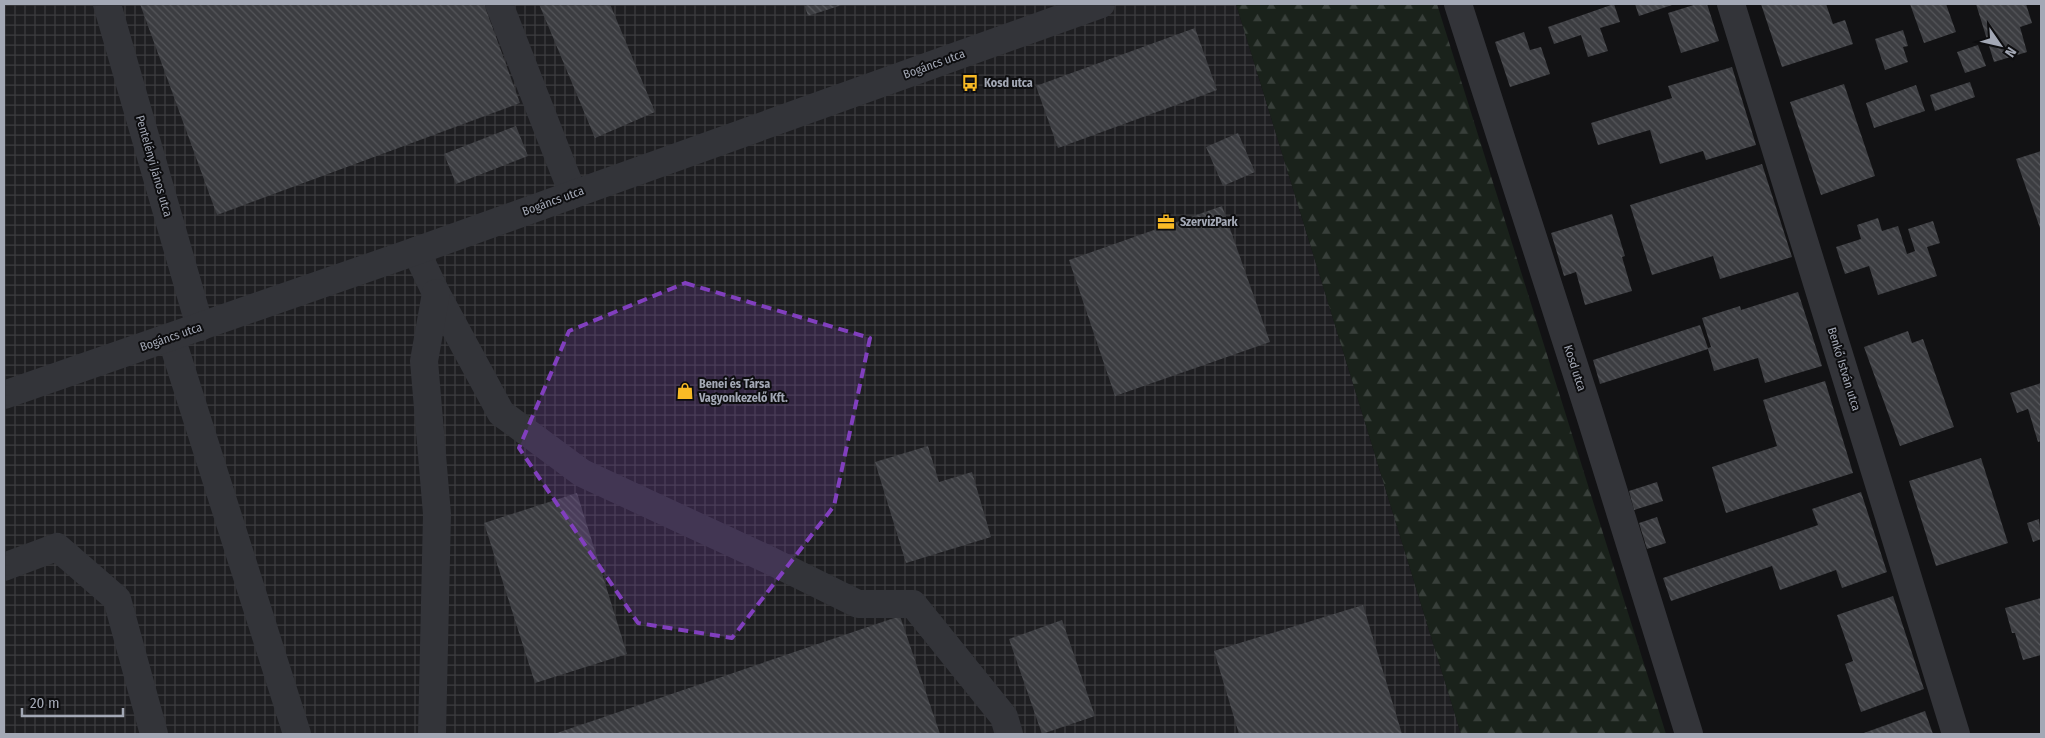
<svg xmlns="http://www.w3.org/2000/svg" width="2045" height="738" font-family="'Fira Sans Condensed',sans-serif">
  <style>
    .industrial { fill: url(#industrial-grid) }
    .forest { fill: url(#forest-firs) }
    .building { fill: url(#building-back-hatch) }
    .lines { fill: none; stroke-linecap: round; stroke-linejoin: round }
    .minor { stroke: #333439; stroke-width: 28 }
    .marked { fill: #813fbe; fill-opacity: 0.2; stroke: #813fbe; stroke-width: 4; stroke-dasharray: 10 6; stroke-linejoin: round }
    .labels { text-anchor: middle; stroke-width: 4; stroke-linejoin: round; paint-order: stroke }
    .street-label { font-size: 12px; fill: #a3a8b5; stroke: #0d0d0f }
    .poi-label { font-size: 12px; font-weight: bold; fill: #a3a8b5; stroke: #0d0d0f; text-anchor: start }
  </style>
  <defs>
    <pattern id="industrial-grid" width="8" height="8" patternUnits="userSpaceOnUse" patternTransform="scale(1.25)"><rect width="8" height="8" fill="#1e1e21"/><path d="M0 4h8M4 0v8" fill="none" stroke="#3c3c3f"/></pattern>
    <pattern id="forest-firs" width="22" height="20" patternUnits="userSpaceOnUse" patternTransform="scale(1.25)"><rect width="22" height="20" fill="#1a221b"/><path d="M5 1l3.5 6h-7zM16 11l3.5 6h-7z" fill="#383f3a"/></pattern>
    <pattern id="building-back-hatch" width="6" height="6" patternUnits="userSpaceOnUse" patternTransform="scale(1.25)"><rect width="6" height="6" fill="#3c3d41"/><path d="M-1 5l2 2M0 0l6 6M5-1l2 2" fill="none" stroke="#55565a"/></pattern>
  </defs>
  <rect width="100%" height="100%" fill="#121214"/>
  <polygon class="industrial" points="4,4 1236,4 1461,734 4,734"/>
  <polygon class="forest" points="1236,4 1437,4 1666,734 1461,734"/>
  <g class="building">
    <polygon points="140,4 484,4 520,103 217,215"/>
    <polygon points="539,4 610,4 655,112 595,138"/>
    <polygon points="804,4 845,4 808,16"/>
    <polygon points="1614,4 1620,22 1600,28 1608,51 1588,57 1581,35 1554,44 1548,27"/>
    <polygon points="1635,4 1675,4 1639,16"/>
    <polygon points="1697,4 1707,4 1719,41 1681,53 1668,13"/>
    <polygon points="1761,4 1826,4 1833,24 1845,20 1853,44 1782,67"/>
    <polygon points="1910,4 1946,4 1956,32 1924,43"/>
    <polygon points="1976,4 2026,4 2032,23 2020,27 2027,52 1994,62"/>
    <polygon points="1195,28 1217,90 1058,148 1036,86"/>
    <polygon points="1903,30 1908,46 1903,47 1908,62 1885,70 1875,39"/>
    <polygon points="1524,32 1530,50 1541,47 1550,74 1510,87 1495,42"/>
    <polygon points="1978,45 1986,66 1965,73 1957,52"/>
    <polygon points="1732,67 1756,145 1706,160 1703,151 1660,164 1650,130 1598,145 1591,123 1672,98 1668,86"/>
    <polygon points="1970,82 1975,97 1935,111 1930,95"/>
    <polygon points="1844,84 1875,176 1821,195 1790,102"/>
    <polygon points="1916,85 1925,111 1874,128 1866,103"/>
    <polygon points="516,126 528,156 456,184 444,154"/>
    <polygon points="1238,133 1255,172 1223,186 1206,147"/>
    <polygon points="2041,151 2041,231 2016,159"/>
    <polygon points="1762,164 1792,257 1720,279 1713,256 1652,275 1630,205"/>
    <polygon points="1222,206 1270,342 1115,396 1069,260"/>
    <polygon points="1612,214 1625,256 1622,257 1632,291 1585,305 1576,272 1564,276 1551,233"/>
    <polygon points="1878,218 1882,231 1898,226 1907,254 1915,251 1908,229 1933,221 1940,243 1927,247 1937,276 1878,295 1869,266 1845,274 1836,247 1861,239 1857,225"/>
    <polygon points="1798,292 1822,366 1765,383 1758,358 1714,371 1708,349 1600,384 1593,360 1700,325 1708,348 1711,347 1702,318 1740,306 1741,310"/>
    <polygon points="1908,331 1912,343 1923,339 1954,427 1900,446 1864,347"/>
    <polygon points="1825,381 1853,473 1726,513 1712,467 1777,446 1763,400"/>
    <polygon points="2041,383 2041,441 2038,442 2028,409 2017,413 2010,393"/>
    <polygon points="928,446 939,482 972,472 991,537 906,563 875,462"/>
    <polygon points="1981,458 2008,543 1936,566 1909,481"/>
    <polygon points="1657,482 1663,501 1634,510 1629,491"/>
    <polygon points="1861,492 1887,572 1842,588 1836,570 1780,590 1772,566 1671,601 1663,578 1818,525 1812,509"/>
    <polygon points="577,493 627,654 535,683 484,523"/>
    <polygon points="1657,517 1666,543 1647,549 1639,523"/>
    <polygon points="2039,519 2041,539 2033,542 2027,523"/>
    <polygon points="1893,596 1924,689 1861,712 1845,664 1853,661 1837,615"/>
    <polygon points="2041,598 2041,655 2023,660 2015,633 2012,633 2005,608"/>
    <polygon points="1363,605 1402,734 1239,734 1214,651"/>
    <polygon points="900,616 940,734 554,734"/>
    <polygon points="1062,620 1095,716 1042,734 1009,639"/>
    <polygon points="1925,711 1933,734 1861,734"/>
  </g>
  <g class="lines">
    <g class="minor">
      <polyline points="107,4 200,327"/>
      <polyline points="499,4 573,194"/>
      <polyline points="1458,4 1590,415 1689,734"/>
      <polyline points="1731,4 1956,734"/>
      <polyline points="416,251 436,293 501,413 582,473 769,560 858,604 913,604 1004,717 1009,734"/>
      <polyline points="171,337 297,734"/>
      <polyline points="4,395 416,251 1101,4"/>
      <polyline points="4,567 57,547 117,599 154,734"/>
      <polyline points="432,734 437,514 424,361 436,293"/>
    </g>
  </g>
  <path class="marked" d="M685 283 870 338 834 506 732 638 638 623 519 448 569 331Z"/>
  <defs>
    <g id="bus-bare" transform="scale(1.35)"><path d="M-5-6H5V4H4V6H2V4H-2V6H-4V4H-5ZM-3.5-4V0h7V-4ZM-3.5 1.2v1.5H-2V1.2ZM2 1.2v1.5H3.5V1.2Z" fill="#f9ba25" stroke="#0d0d0f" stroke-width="2.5" paint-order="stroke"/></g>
    <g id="office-bare" transform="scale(1.35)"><path d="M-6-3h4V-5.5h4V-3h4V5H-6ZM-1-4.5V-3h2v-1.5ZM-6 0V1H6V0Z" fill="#f9ba25" stroke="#0d0d0f" stroke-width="2.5" paint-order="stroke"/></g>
    <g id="shop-bare" transform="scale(1.35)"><path d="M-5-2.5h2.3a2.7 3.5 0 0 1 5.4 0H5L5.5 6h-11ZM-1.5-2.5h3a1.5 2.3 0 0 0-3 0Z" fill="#f9ba25" stroke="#0d0d0f" stroke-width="2.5" paint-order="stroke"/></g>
  </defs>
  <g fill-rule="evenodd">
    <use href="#bus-bare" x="970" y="83"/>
    <use href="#office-bare" x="1166" y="222"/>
    <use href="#shop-bare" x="685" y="391"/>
  </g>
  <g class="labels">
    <g class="street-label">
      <text transform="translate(934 64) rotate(-20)" y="4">Bogáncs utca</text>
      <text transform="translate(154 166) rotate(74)" y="4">Pentelényi János utca</text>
      <text transform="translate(553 201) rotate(-20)" y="4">Bogáncs utca</text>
      <text transform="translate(171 337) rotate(-19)" y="4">Bogáncs utca</text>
      <text transform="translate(1575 368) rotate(72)" y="4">Kosd utca</text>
      <text transform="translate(1844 369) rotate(73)" y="4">Benkő István utca</text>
    </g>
    <g class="poi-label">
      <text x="984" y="87">Kosd utca</text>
      <text x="1180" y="226">SzervizPark</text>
      <text x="699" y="388">Benei és Társa<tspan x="699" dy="14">Vagyonkezelő Kft.</tspan></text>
    </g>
  </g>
  <rect width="2045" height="738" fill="none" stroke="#a3a8b5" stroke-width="10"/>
  <g transform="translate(2000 45) rotate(124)" stroke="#0d0d0f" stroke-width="4" paint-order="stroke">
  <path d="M0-4L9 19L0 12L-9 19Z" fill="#a3a8b5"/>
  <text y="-8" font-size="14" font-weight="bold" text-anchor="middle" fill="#a3a8b5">N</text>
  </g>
  <path d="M22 708v8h101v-8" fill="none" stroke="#a3a8b5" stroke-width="2.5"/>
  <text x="30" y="708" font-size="15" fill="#a3a8b5" stroke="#0d0d0f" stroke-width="4" paint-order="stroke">20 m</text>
</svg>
